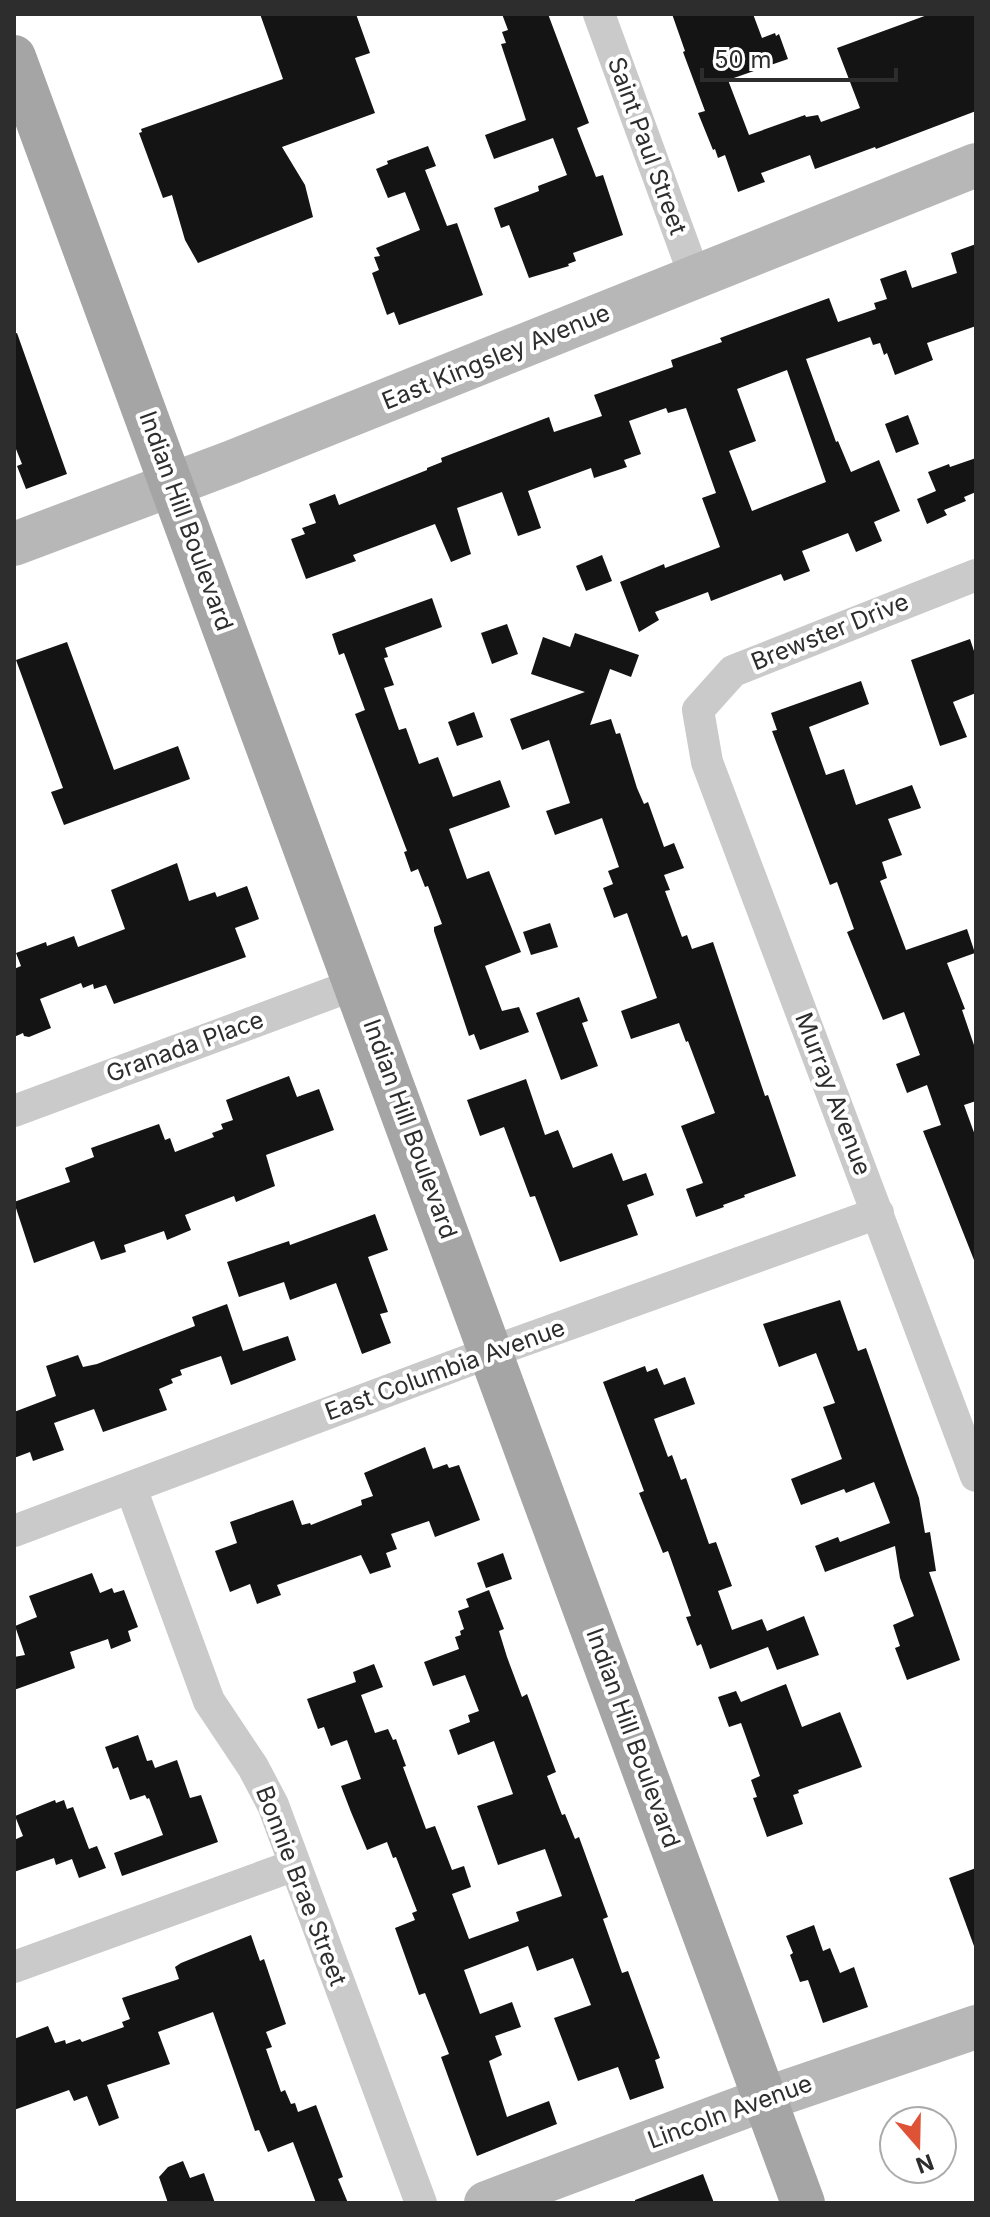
<svg xmlns="http://www.w3.org/2000/svg" width="990" height="2217" font-family="Inter,sans-serif">
  <style>
    .building { fill: #141414; fill-rule: evenodd }
    .lines { fill: none; stroke-linecap: round; stroke-linejoin: round }
    .street { stroke: #cacaca; stroke-width: 32 }
    .secondary { stroke: #b7b7b7; stroke-width: 44 }
    .primary { stroke: #a5a5a5; stroke-width: 44 }
    .labels { text-anchor: middle; stroke-width: 8; stroke-linejoin: round; paint-order: stroke }
    .street-label { font-size: 24px; fill: #2d2d2d; stroke: #fff }
  </style>
  <rect width="100%" height="100%" fill="#fff"/>
  <g class="building">
    <polygon points="260,14 356,14 370,53 355,58 375,113 282,147 305,185 313,217 198,263 185,240 172,195 163,198 139,133 142,132 141,129 283,79"/>
    <polygon points="502,14 548,14 589,123 577,128 596,177 603,175 623,235 573,253 576,261 568,264 569,266 529,278 509,225 501,228 494,208 539,191 538,186 567,175 553,138 494,159 485,135 526,120 501,44 506,43 502,32 508,30"/>
    <polygon points="672,14 753,14 762,38 775,33 776,36 779,34 788,59 728,80 749,135 805,115 806,117 818,115 821,122 860,108 837,48 930,14 976,14 976,111 876,149 875,147 815,169 810,155 761,173 765,182 738,192 725,155 718,158 715,149 713,150 698,113 705,111 683,52 685,51"/>
    <polygon points="428,146 436,166 425,170 447,226 457,223 483,295 399,325 394,312 387,315 372,273 379,270 374,257 380,256 376,248 420,230 405,192 388,198 376,169 388,164 387,161"/>
    <path d="M976 244V326L927 343 933 360 895 375 887 353 884 355 880 343 873 345 870 337 806 359 836 442 838 441 851 472 879 460 900 511 874 522 882 541 856 552 848 533 802 551 810 571 784 581 781 574 711 601 708 592 655 612 659 620 639 632 620 582 664 564 665 568 720 547 702 498 716 493 686 408 668 413 666 408 629 421 641 454 624 460 627 467 594 478 591 468 528 491 541 528 518 536 502 492 457 508 471 554 451 562 435 524 353 555 356 561 306 579 291 539 305 534 302 528 316 523 309 504 335 494 339 505 427 470V468L442 462 441 458 549 417 554 432 602 416 594 395 673 367 671 360 722 342 720 338 829 298 838 322 876 309 874 303 887 299 880 279 906 270 912 288 957 273 951 253ZM787 370 826 482 752 511 729 451 756 441 737 389Z"/>
    <polygon points="17,333 67,474 26,489 17,466 22,464 14,444 14,334"/>
    <polygon points="908,415 919,444 896,453 885,424"/>
    <polygon points="976,458 976,492 964,497 966,501 944,510 947,515 927,524 917,499 936,491 928,472 949,464 950,467"/>
    <polygon points="602,555 612,581 586,591 576,566"/>
    <polygon points="432,598 442,627 385,648 388,657 384,658 394,685 384,688 399,730 406,728 419,764 438,757 453,797 500,780 510,807 449,829 467,879 489,871 521,952 485,966 502,1011 519,1007 529,1032 480,1050 474,1034 469,1036 434,931 434,927 442,924 428,886 425,887 418,869 411,872 404,852 407,851 355,714 365,710 344,653 339,655 332,634"/>
    <polygon points="507,624 518,654 492,664 481,633"/>
    <polygon points="575,633 639,655 631,677 610,669 590,725 611,719 616,734 620,733 637,788 644,804 648,802 664,847 674,843 684,868 664,875 670,890 665,891 682,937 687,935 692,949 713,942 765,1096 768,1095 796,1176 744,1195 745,1197 723,1205 724,1207 696,1217 686,1189 703,1183 681,1126 715,1113 688,1041 686,1042 679,1023 631,1039 621,1011 657,998 627,913 614,918 603,888 613,884 608,871 619,867 602,818 555,835 546,811 570,803 549,740 522,750 510,719 585,692 531,674 543,637 570,647"/>
    <polygon points="970,639 976,657 976,693 953,702 967,737 940,746 911,660"/>
    <polygon points="67,642 114,770 178,746 190,779 64,825 51,792 63,788 16,660"/>
    <polygon points="861,681 869,704 809,727 826,775 844,769 856,805 912,785 921,808 888,819 902,855 882,862 887,878 880,881 906,950 967,929 975,953 947,963 965,1009 962,1010 976,1051 976,1101 964,1105 976,1138 976,1260 974,1260 923,1131 941,1125 927,1085 907,1093 896,1064 920,1055 904,1012 883,1020 847,932 854,929 837,882 830,885 772,731 777,730 771,713"/>
    <polygon points="474,712 483,737 457,746 448,722"/>
    <polygon points="177,863 189,901 215,892 217,897 247,886 259,919 235,928 246,957 114,1004 106,985 94,989 93,984 83,988 81,983 40,999 51,1028 29,1037 24,1036 23,1033 14,1037 14,969 21,966 16,953 46,942 47,946 74,936 78,947 125,929 111,890"/>
    <polygon points="550,923 558,947 531,955 523,932"/>
    <polygon points="579,997 588,1021 582,1023 598,1066 561,1080 536,1013"/>
    <polygon points="289,1076 297,1097 319,1089 334,1130 266,1155 275,1186 236,1202 234,1196 185,1215 191,1230 167,1240 164,1231 124,1245 126,1252 101,1260 94,1241 34,1263 14,1202 70,1182 65,1168 94,1157 91,1148 159,1124 165,1140 170,1138 175,1152 214,1137 212,1133 223,1129 221,1124 233,1120 226,1100"/>
    <polygon points="526,1079 545,1135 558,1130 573,1168 612,1153 623,1181 646,1173 654,1195 627,1205 638,1235 560,1262 535,1196 530,1197 504,1127 480,1136 467,1100"/>
    <polygon points="375,1214 388,1250 368,1257 388,1312 380,1314 391,1343 362,1354 336,1283 290,1300 284,1282 239,1297 227,1262 289,1241 290,1245"/>
    <polygon points="840,1300 858,1351 866,1348 919,1498 925,1533 930,1532 936,1571 929,1572 960,1660 907,1680 895,1648 900,1646 893,1625 914,1616 900,1578 895,1546 825,1572 815,1546 838,1537 840,1542 890,1523 874,1482 846,1493 844,1489 801,1505 791,1479 842,1459 823,1407 835,1403 816,1353 779,1367 763,1324"/>
    <polygon points="227,1304 243,1351 288,1336 296,1360 231,1385 221,1356 180,1370 182,1375 171,1379 173,1383 159,1389 167,1410 103,1432 94,1409 54,1423 64,1450 33,1461 30,1452 14,1458 14,1412 56,1396 46,1366 78,1355 83,1367 97,1364 195,1326 192,1317"/>
    <polygon points="645,1366 647,1372 657,1368 664,1385 685,1377 695,1404 654,1419 668,1457 672,1455 681,1480 686,1478 709,1544 716,1542 732,1586 718,1591 732,1630 762,1619 767,1631 804,1616 819,1655 777,1670 768,1647 710,1669 701,1644 697,1646 686,1617 691,1616 668,1551 663,1553 639,1493 644,1491 603,1382"/>
    <polygon points="425,1447 433,1469 447,1464 449,1468 459,1465 480,1520 435,1537 429,1521 391,1534 397,1549 386,1553 391,1567 370,1574 361,1555 277,1585 281,1595 257,1604 250,1584 230,1592 215,1551 237,1543 230,1522 293,1500 302,1525 310,1523 311,1525 362,1505 361,1500 373,1496 364,1473"/>
    <polygon points="503,1553 512,1579 486,1588 477,1563"/>
    <polygon points="92,1573 100,1593 112,1588 114,1593 124,1590 138,1627 128,1631 131,1641 111,1649 108,1639 70,1652 75,1668 14,1690 14,1657 25,1655 15,1626 37,1617 29,1596"/>
    <polygon points="489,1590 504,1629 499,1631 507,1657 522,1697 527,1694 556,1772 547,1776 562,1815 565,1814 575,1839 579,1837 608,1917 603,1919 622,1973 628,1971 660,2058 655,2060 664,2088 630,2100 618,2067 578,2081 554,2018 591,2005 573,1958 537,1971 528,1946 464,1970 480,2014 512,2002 521,2027 495,2036 502,2055 489,2061 507,2117 549,2101 557,2124 477,2156 441,2057 449,2054 425,1993 419,1995 395,1928 415,1920 412,1913 417,1911 396,1857 393,1858 387,1842 367,1850 351,1812 341,1786 361,1779 347,1740 331,1746 324,1727 318,1729 307,1699 356,1682 353,1672 374,1664 383,1687 361,1695 375,1733 388,1729 393,1740 396,1739 406,1766 403,1767 426,1829 435,1826 452,1870 464,1866 471,1887 452,1894 469,1939 519,1921 516,1912 562,1896 545,1849 498,1865 477,1806 513,1794 494,1741 458,1755 449,1730 470,1722 468,1715 479,1711 465,1675 433,1686 424,1662 459,1649 455,1637 461,1635 460,1631 464,1629 458,1611 469,1607 466,1599"/>
    <polygon points="786,1684 802,1727 840,1712 862,1767 798,1790 799,1793 793,1795 803,1824 767,1837 753,1798 757,1797 751,1780 760,1776 741,1723 729,1727 718,1697 736,1691 741,1702"/>
    <polygon points="138,1735 147,1761 152,1760 155,1768 177,1760 190,1798 201,1795 218,1842 122,1876 114,1853 163,1835 149,1798 147,1799 145,1795 130,1800 118,1767 113,1769 105,1747"/>
    <polygon points="55,1800 56,1803 64,1800 67,1809 73,1807 89,1849 97,1846 106,1868 79,1878 72,1859 56,1865 54,1858 14,1872 14,1840 23,1836 15,1816"/>
    <polygon points="976,1868 976,1945 974,1946 949,1878"/>
    <polygon points="814,1925 823,1951 830,1948 840,1973 854,1967 868,2007 823,2023 808,1980 800,1982 790,1955 793,1953 786,1936"/>
    <polygon points="251,1935 260,1961 264,1959 286,2024 266,2032 272,2047 266,2049 281,2092 285,2090 291,2104 295,2103 298,2112 316,2105 343,2177 338,2179 348,2203 316,2203 293,2142 268,2152 259,2130 255,2131 213,2012 158,2032 170,2064 107,2085 119,2118 99,2126 87,2096 74,2101 69,2090 14,2110 14,2039 48,2026 55,2043 65,2040 66,2044 80,2039 82,2042 124,2027 122,2022 130,2019 122,1998 179,1979 175,1967 181,1963"/>
    <polygon points="183,2161 190,2178 204,2173 215,2203 168,2203 159,2177 168,2167"/>
    <polygon points="703,2174 714,2203 635,2203 635,2200"/>
  </g>
  <g class="lines">
    <g class="street">
      <polyline points="599,14 695,277"/>
      <polyline points="976,575 733,671 698,710 707,762 976,1476"/>
      <polyline points="14,1111 356,984"/>
      <polyline points="131,1488 209,1701 253,1767 273,1805 421,2203"/>
      <polyline points="14,1531 491,1352 878,1213"/>
      <polyline points="14,1967 295,1865"/>
    </g>
    <g class="secondary">
      <polyline points="14,544 232,462 976,165"/>
      <polyline points="486,2203 765,2099 976,2027"/>
    </g>
    <polyline class="primary" points="14,57 803,2203"/>
  </g>
  <g class="labels">
    <g class="street-label">
      <text transform="translate(647 146) rotate(70)" y="8">Saint Paul Street</text>
      <text transform="translate(496 357) rotate(-22)" y="8">East Kingsley Avenue</text>
      <text transform="translate(186 521) rotate(70)" y="8">Indian Hill Boulevard</text>
      <text transform="translate(830 632) rotate(-22)" y="8">Brewster Drive</text>
      <text transform="translate(185 1047) rotate(-20)" y="8">Granada Place</text>
      <text transform="translate(833 1094) rotate(69)" y="8">Murray Avenue</text>
      <text transform="translate(410 1129) rotate(70)" y="8">Indian Hill Boulevard</text>
      <text transform="translate(445 1370) rotate(-20)" y="8">East Columbia Avenue</text>
      <text transform="translate(633 1738) rotate(70)" y="8">Indian Hill Boulevard</text>
      <text transform="translate(301 1886) rotate(69)" y="8">Bonnie Brae Street</text>
      <text transform="translate(730 2112) rotate(-20)" y="8">Lincoln Avenue</text>
    </g>
  </g>
  <rect width="990" height="2217" fill="none" stroke="#2d2d2d" stroke-width="32"/>
  <g transform="translate(918 2145) rotate(160)"><circle r="38" fill="#ffffff" stroke="#ababab" stroke-width="2"/>
  <path d="M0-6L14 30L0 20L-14 30Z" fill="#de5235"/>
  <text y="-12" font-size="22" font-weight="bold" text-anchor="middle" fill="#2d2d2d">N</text>
  </g>
  <path d="M702 68v12h194v-12" fill="none" stroke="#2d2d2d" stroke-width="4"/>
  <text x="714" y="68" font-size="24" fill="#2d2d2d" stroke="#ffffff" stroke-width="6" paint-order="stroke">50 m</text>
</svg>
